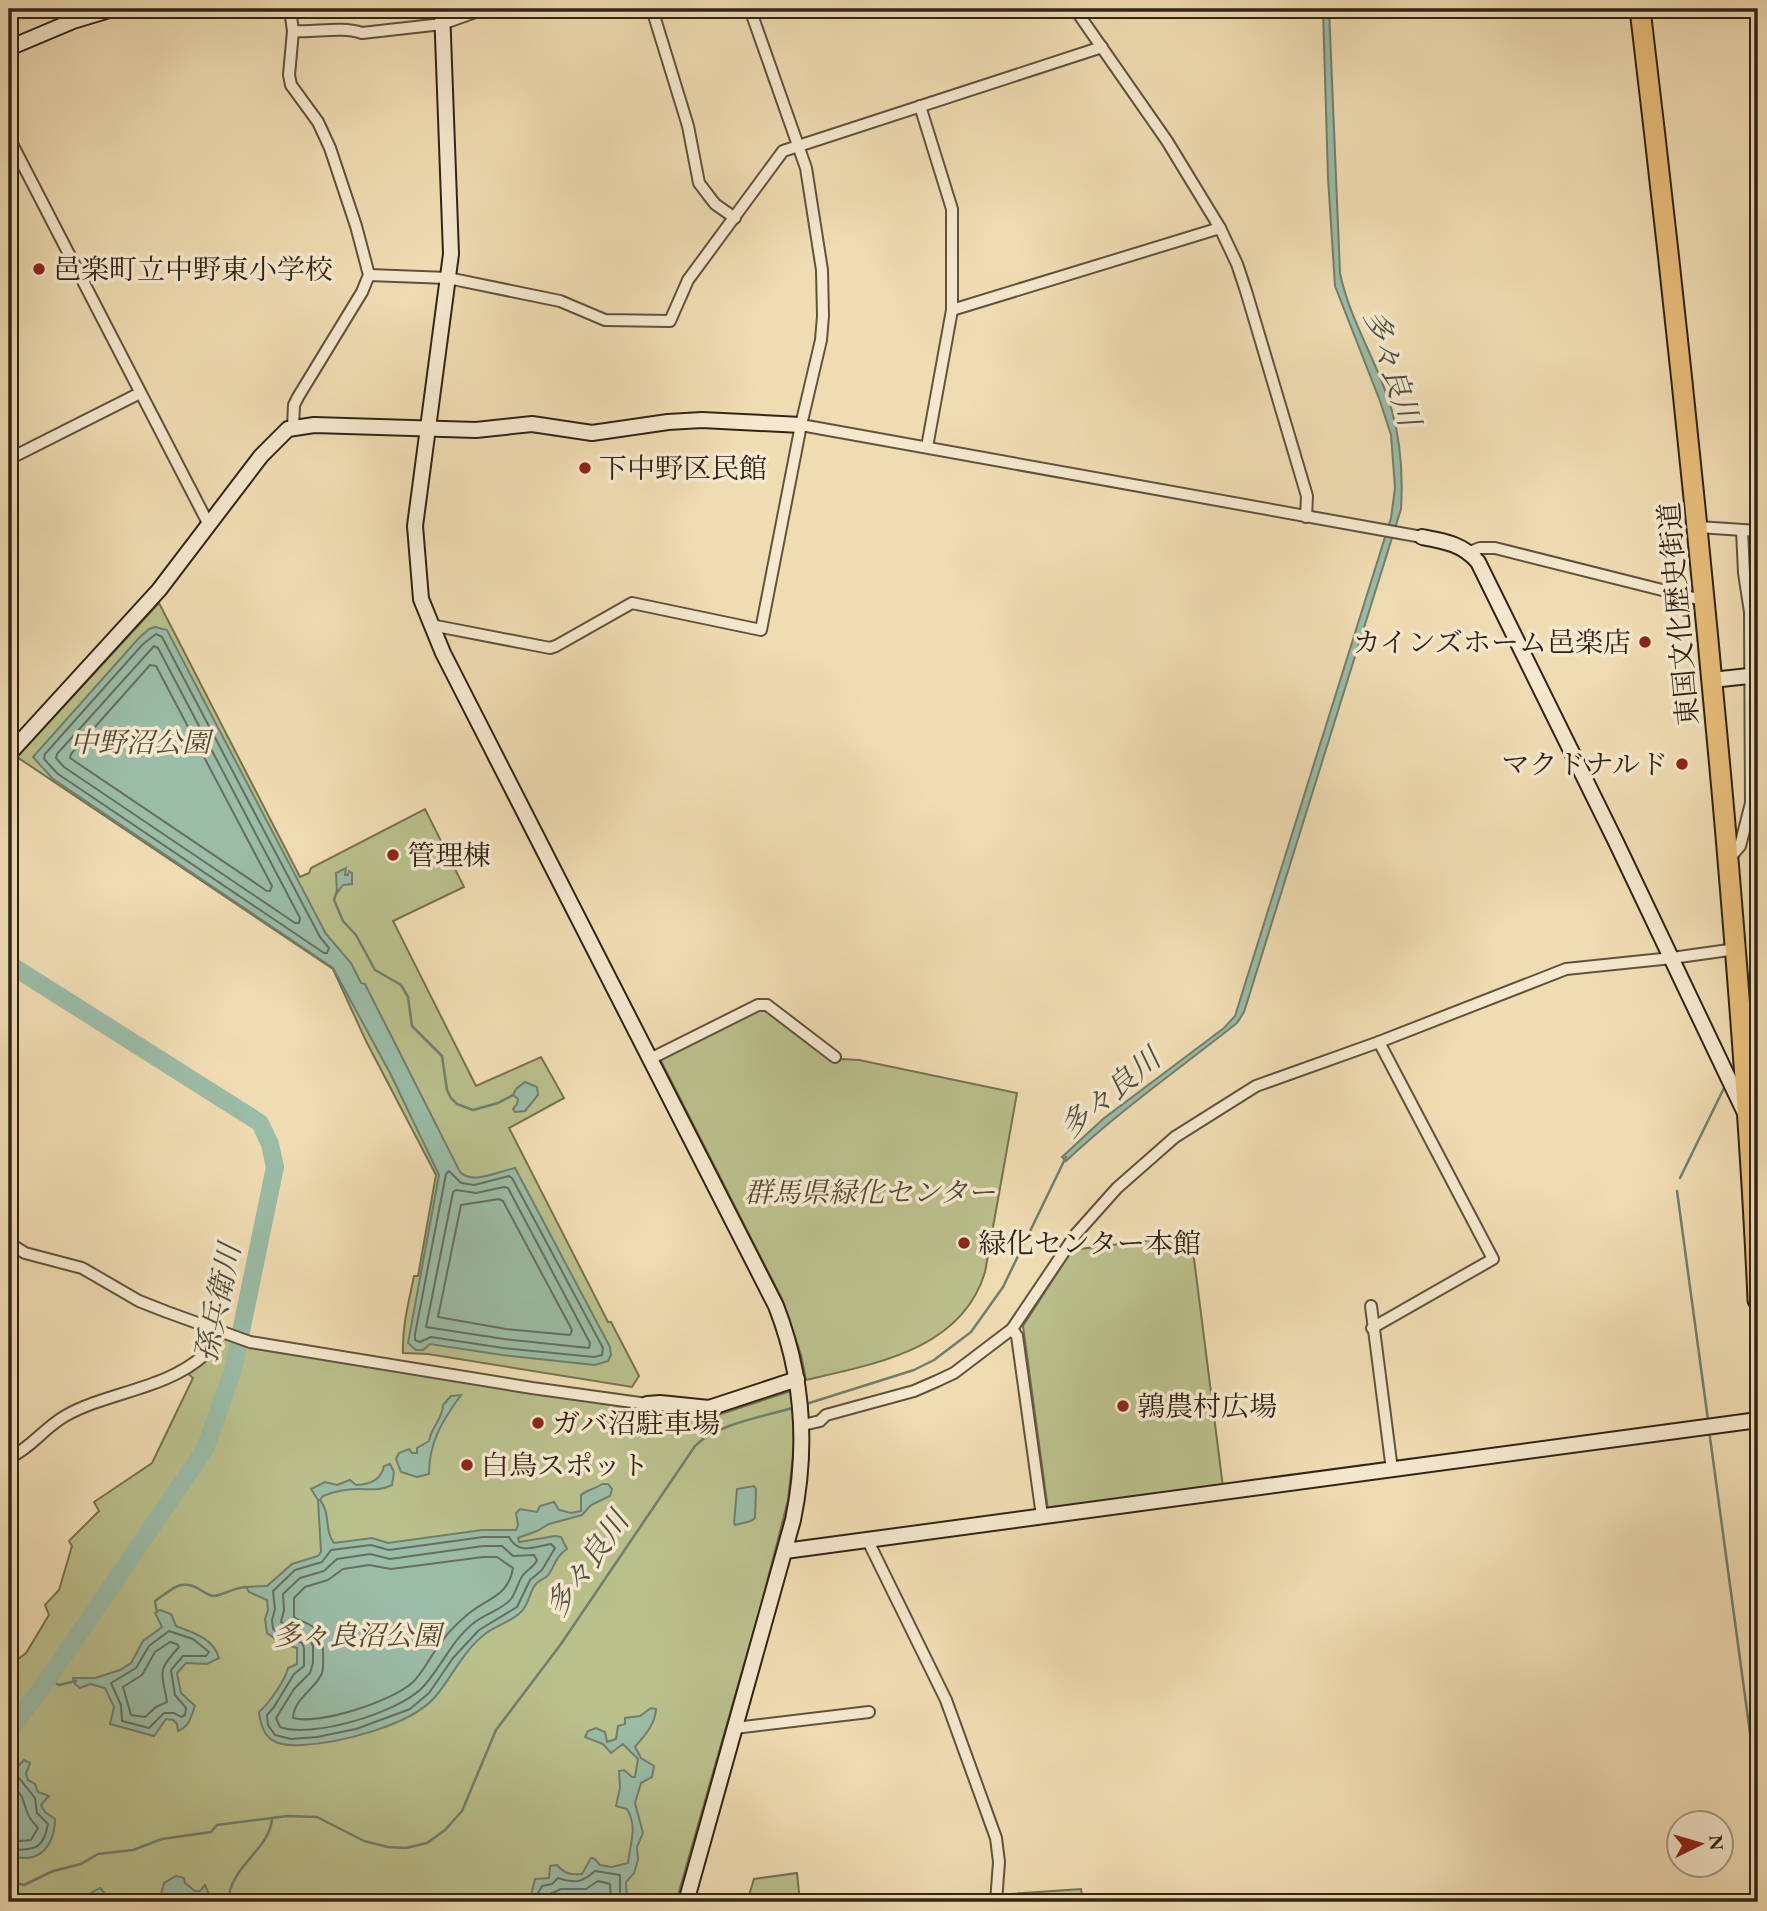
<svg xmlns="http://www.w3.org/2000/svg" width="1767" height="1911" font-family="'EB Garamond','Noto Serif JP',serif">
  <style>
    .green { fill: #bac08c; stroke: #767251; stroke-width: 2 }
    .water { fill: #9bbca7; stroke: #717f6d; stroke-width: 2 }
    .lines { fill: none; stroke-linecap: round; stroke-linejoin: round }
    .shore { stroke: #66705e; stroke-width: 2 }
    .stream { stroke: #717f6d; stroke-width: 2.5 }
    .river { stroke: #9bbca7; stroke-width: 18 }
    .street-casing { stroke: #61523d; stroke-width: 14 }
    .secondary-casing { stroke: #312416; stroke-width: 18 }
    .highway-casing { stroke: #312416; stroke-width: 23 }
    .street { stroke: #f5e8ce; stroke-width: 10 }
    .secondary { stroke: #f5e8ce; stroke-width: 14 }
    .highway { stroke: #e8be7a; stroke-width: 19 }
    .poi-dot { fill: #8f2418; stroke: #f5e8ce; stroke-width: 2.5 }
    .labels { text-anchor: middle; stroke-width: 7; stroke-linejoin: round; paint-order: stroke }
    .poi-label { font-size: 28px; fill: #312416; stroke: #f5e8ce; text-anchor: start }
    .street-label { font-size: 28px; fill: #312416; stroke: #f5e8ce }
    .park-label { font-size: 28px; font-style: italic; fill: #534b34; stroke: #f5e8ce }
    .water-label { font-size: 30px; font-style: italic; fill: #515242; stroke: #f5e8ce }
  </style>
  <rect width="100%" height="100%" fill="#f0dcb3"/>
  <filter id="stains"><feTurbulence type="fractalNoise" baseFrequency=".00286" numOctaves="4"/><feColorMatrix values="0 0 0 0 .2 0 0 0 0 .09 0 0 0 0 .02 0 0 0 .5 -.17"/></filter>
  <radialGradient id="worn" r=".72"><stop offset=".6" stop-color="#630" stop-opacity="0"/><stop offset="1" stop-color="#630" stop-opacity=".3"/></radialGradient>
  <g class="green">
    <path d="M159 603 300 877 309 873 311 868 425 809 464 887 393 921 476 1086 541 1057 564 1098 509 1128 608 1322H611L639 1376 632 1387 428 1354 403 1353C402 1326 409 1301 414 1276H418L436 1175 366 1041 333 969 17 757Z"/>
    <path d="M759 1010H766L832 1061 842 1059 859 1060 1017 1093 985 1272C962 1350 874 1364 806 1380L801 1355 782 1299 660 1059Z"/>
    <polygon points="1191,1235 1223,1487 1048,1510 1023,1326 1072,1250"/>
    <path d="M224 1338 252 1347 594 1401 712 1417 791 1391 795 1436 788 1500 763 1598 676 1902H9V1666L26 1653 49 1615 45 1605 59 1590 72 1546 69 1541 99 1511 94 1502 152 1463 193 1378 186 1372C207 1361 212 1357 224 1338Z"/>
    <polygon points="797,1873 800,1902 747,1902 754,1879"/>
    <polygon points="1081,1889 1083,1902 898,1902"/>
  </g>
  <g class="water">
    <path d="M1323 9H1329L1340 273C1350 322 1379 364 1392 411 1401 443 1403 476 1401 509L1244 1012 1237 1023C1179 1069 1119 1111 1066 1161L1062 1157 1103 1119 1224 1028 1235 1016 1391 518 1395 488 1391 435 1380 401 1335 286 1328 178Z"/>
    <path d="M155 627 167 630 326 934 351 963 361 983 365 984 460 1172C472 1185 500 1171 515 1168L610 1347 611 1355 608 1361 595 1365 502 1355 430 1344 423 1350H416L408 1343 439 1175 390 1073 333 968 53 779 33 757 138 639 149 629Z"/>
    <polygon points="346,868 345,875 348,875 349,871 352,873 352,884 343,885 337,893 336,873"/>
    <polygon points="525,1082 537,1087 538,1095 525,1111 515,1112 513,1109 517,1104 518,1099 513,1095 516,1089"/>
    <path d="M461 1395C442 1421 429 1442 429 1474L417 1477 401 1472 396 1459 399 1453 409 1449 412 1453H417V1448L429 1441C431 1428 443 1418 443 1405L451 1396Z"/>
    <path d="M390 1464 394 1472 392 1485C380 1491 370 1489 358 1489 346 1489 333 1492 323 1496L320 1500C331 1513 324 1531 334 1543L372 1538 388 1543 482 1530H516L518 1525 516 1513 520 1509 537 1512 540 1506 554 1502 559 1510 571 1513 581 1511V1495C587 1490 595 1489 602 1484H608L612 1489 610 1496 591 1505 582 1515 549 1524 537 1531 518 1538 519 1542 555 1536 561 1537 567 1549C556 1556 555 1565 549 1574 546 1579 539 1580 536 1584 529 1592 529 1605 521 1612 511 1622 495 1626 485 1634 463 1651 452 1677 435 1697 410 1726 339 1743 302 1745 274 1747 262 1739 259 1712 269 1703 285 1681 288 1668L297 1664V1648L281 1643 267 1633 265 1619 268 1610 267 1600 249 1592 246 1587 267 1586 292 1564 318 1556 321 1552 318 1500 311 1489 325 1482 337 1485 350 1480 356 1485C371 1484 381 1480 384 1466Z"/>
    <polygon points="754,1486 756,1489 755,1518 751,1521 735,1525 734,1523 737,1489"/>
    <path d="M160 1610 171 1614 176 1626C194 1633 213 1638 219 1658L207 1664 186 1663 177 1673 181 1693 195 1706C191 1717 189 1727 178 1731L177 1724 173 1720 166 1719 154 1736 110 1724 114 1707 105 1688 90 1684 80 1688 75 1684 73 1678H95L120 1670 131 1663 143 1641 162 1627 155 1613Z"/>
    <path d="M651 1708 656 1709C655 1725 645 1735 635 1747L641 1758 654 1766 652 1777 641 1783 635 1803 643 1833 637 1847 638 1860 634 1873 626 1882 627 1900 624 1902H492L493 1894 522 1902 531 1895 535 1879 549 1878 550 1866 557 1865C565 1874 570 1875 582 1874L591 1858 595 1859 600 1865 612 1867 628 1863C630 1843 638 1828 627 1809L616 1806 620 1788 619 1771 624 1770 632 1777H635L638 1759 623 1744 611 1753 603 1744 585 1737 588 1731 596 1728 605 1732 607 1742 616 1739 618 1726 625 1724V1718L640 1716Z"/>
    <path d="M24 1760 30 1763 26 1774 28 1780 35 1784 38 1792 49 1796 41 1805 45 1812 55 1819C55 1836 47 1857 27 1858 21 1858 15 1857 9 1857V1776Z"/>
    <polygon points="176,1876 184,1878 185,1883 195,1891 200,1891 205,1885 209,1894 207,1902 159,1902 164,1883"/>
    <polygon points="100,1888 110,1899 105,1902 75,1902"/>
  </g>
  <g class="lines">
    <g class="shore">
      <polygon points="156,634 162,637 320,937 329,948 327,953 324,953 58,774 44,759 45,754 143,644"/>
      <polygon points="154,646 158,648 300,918 299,923 295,923 64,767 56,758 57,754"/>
      <polygon points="150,665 156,666 272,886 270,891 267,891 70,758 71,754"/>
      <polygon points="449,1171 461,1183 474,1185 509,1176 512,1178 603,1348 602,1355 594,1357 503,1348 431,1337 420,1342 415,1340 415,1334 446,1174"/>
      <polygon points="504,1187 508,1188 590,1343 589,1348 504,1339 426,1327 453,1192 456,1190 476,1193"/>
      <polygon points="499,1199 503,1201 572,1330 570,1335 506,1329 438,1317 461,1205"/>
      <path d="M483 1537H509C519 1555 532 1547 551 1544L555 1548 542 1570 530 1580 517 1607 479 1630 453 1658 429 1693 410 1709 356 1729 317 1737 291 1739 275 1735 268 1725 267 1715 274 1707 294 1674 304 1666V1648L302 1643 284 1636 273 1629 272 1620 275 1609 273 1591 295 1570 322 1562 331 1550 371 1545 389 1550Z"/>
      <path d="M483 1546H502L513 1556 534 1555 537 1560C534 1567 528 1569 523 1575 518 1582 516 1592 511 1599 503 1609 485 1614 475 1622 451 1640 441 1669 421 1689 397 1712 313 1739 280 1727L276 1718 294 1689 310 1673 313 1663V1646L309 1638 281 1622 284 1610 283 1594 300 1578 324 1571 337 1559 370 1554 390 1559Z"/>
      <path d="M483 1557H497L513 1568C508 1598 486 1598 467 1615 455 1625 443 1638 435 1651 428 1661 422 1673 413 1682 393 1701 320 1725 293 1718 294 1698 315 1690 322 1673 324 1666 323 1659 323 1651 323 1642 321 1633 313 1627 307 1622 299 1621 294 1617V1598L305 1587 328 1580 343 1569 369 1565 391 1569Z"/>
      <polygon points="169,1631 193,1639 209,1652 206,1656 183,1656 171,1670 175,1695 186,1708 185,1715 181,1717 174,1713 164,1713 149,1728 122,1721 121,1705 111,1683 136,1668 149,1646"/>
      <path d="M170 1642 177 1644 179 1647C156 1672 162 1671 167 1702L156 1707 145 1717 131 1715 123 1687 142 1675 155 1652Z"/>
      <path d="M9 1779 19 1778 35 1798 37 1813 48 1824C43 1852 32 1849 9 1850"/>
      <path d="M9 1788C25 1790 22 1803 28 1814 30 1820 35 1824 38 1828L31 1840 9 1842"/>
      <path d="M533 1902 542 1886 552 1884 558 1878C577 1884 582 1882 595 1871L620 1875V1902"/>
      <polyline points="545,1902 548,1895 561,1889 586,1889 598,1881 610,1884 611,1902"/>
    </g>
    <g class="stream">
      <polyline points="337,891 334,900 343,921 356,935 375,970 401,985 408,997 412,1026 442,1056 447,1090 451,1098 457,1104 473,1110 498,1103 513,1095"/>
      <polyline points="1754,1058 1758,1058"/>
      <polyline points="1680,1178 1725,1086"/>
      <polyline points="1677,1191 1708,1420"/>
      <polyline points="806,1404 914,1370 934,1360 971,1332 1003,1287 1066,1157"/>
      <polyline points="1709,1430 1758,1792"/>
      <path d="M157 1612 155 1601C172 1590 180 1578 199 1589 204 1592 209 1596 214 1596 223 1595 233 1588 246 1587"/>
      <polyline points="48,1679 59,1685 76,1681"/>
      <polyline points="9,1881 24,1885 53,1871 81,1864 98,1854 133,1850 162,1839 211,1832 217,1825 272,1818"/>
      <path d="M228 1902C230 1865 271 1849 272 1818L287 1816 317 1817 364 1841 388 1847 406 1848 427 1843 445 1830 462 1811 496 1730 561 1644 695 1446C716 1424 766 1416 796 1407"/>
    </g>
    <polyline class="river" points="9,964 260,1123 270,1144 275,1167 233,1370 205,1449 48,1679 9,1731"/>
    <g class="street-casing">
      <g id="street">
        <polyline points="290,9 293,31 289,75 291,85 318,122 330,148 356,226 369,275 362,292 298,397 294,405 293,427"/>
        <polyline points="652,9 688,126 699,183 715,204 735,218"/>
        <polyline points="1075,9 1167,141 1220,228 1237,264 1246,291 1307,496 1306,517"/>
        <path d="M293 31C315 33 340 26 362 33L442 24 484 9"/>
        <polyline points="920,106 952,209 952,310 927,447"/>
        <polyline points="9,138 209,525"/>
        <polyline points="369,275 448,278 560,301 605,320 670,321 688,280 783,151 1102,47"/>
        <polyline points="952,310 1220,228"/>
        <polyline points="801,425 1422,537"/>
        <polyline points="9,459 140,393"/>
        <polyline points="1698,527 1758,531"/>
        <polyline points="1470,552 1480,548 1495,548 1706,601"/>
        <polyline points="431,625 550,648 556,646 632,603 761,630 801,425 821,340 823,316 822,270 806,168 750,9"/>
        <polyline points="1728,860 1740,846 1751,803 1750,612 1744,573 1742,530"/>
        <polyline points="650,1059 758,1005 767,1005 835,1057"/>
        <polyline points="9,1243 25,1253 82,1268 139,1301 167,1312 250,1342 532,1388 647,1404"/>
        <polyline points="1371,1306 1392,1470"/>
        <polyline points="1372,1328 1493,1259 1379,1042"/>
        <polyline points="1012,1329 1017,1336 1042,1516"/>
        <polyline points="803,1425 820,1421 826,1415 914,1391 937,1381 954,1373 1012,1329 1076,1234 1117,1188 1175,1137 1256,1086 1379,1042 1566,969 1672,958 1736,949"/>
        <path d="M9 1458C31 1448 44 1428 65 1416 107 1392 167 1389 204 1355 211 1349 215 1339 219 1332"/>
        <polyline points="868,1541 946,1700 996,1838 999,1862 996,1902"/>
        <polyline points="735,1728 869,1712"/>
      </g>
    </g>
    <g class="secondary-casing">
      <g id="secondary">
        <path d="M442 9 451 254 415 526 421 599 443 653 776 1306C803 1375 808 1447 793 1520L686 1902"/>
        <polyline points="9,48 73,21 113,9"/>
        <path d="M1422 537C1444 541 1463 544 1478 562L1616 842 1744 1111"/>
        <polyline points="1712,680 1758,675"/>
        <polyline points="9,754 159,590 261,456 288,429 314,425 476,430 532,424 592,433 668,422 702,420 801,425"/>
        <polyline points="647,1404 660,1403 709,1408 797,1379"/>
        <polyline points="785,1551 1758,1420"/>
      </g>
    </g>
    <g class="highway-casing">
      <path id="highway" d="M1640 9C1672 276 1700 544 1724 813 1738 975 1751 1137 1758 1300"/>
    </g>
    <use href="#street" class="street"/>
    <use href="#secondary" class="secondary"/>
    <use href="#highway" class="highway"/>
  </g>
  <g class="poi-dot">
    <circle cx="39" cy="269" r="7"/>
    <circle cx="585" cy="468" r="7"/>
    <circle cx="1645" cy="642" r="7"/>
    <circle cx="1682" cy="764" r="7"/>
    <circle cx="393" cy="855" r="7"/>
    <circle cx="964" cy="1243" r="7"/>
    <circle cx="1123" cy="1406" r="7"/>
    <circle cx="538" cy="1423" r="7"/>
    <circle cx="467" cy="1465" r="7"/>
  </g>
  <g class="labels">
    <g class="poi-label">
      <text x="53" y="279">邑楽町立中野東小学校</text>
      <text x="599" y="478">下中野区民館</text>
      <text x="1631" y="652" text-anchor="end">カインズホーム邑楽店</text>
      <text x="1668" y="774" text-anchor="end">マクドナルド</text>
      <text x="407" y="865">管理棟</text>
      <text x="978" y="1253">緑化センター本館</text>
      <text x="1137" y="1416">鶉農村広場</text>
      <text x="552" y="1433">ガバ沼駐車場</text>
      <text x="481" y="1475">白鳥スポット</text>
    </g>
    <g class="street-label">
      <text transform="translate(1678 614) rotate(-95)" y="10">東国文化歴史街道</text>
    </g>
    <g class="park-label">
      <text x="140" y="752">中野沼公園</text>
      <text x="870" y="1202">群馬県緑化センター</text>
      <text x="357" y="1645">多々良沼公園</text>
    </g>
    <g class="water-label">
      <text transform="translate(1392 368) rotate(72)" y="10">多々良川</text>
      <text transform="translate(1110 1093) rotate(-40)" y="10">多々良川</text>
      <text transform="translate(218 1303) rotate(-78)" y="10">孫兵衛川</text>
      <text transform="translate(587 1564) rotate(-55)" y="10">多々良川</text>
    </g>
  </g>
  <rect width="1767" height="1911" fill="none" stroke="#f0dcb3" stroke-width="35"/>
  <rect x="10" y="10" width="1746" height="1890" fill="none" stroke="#312416" stroke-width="3.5"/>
  <rect x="18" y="18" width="1732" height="1876" fill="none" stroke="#312416" stroke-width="2"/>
  <g transform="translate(1700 1844) rotate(85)"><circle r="33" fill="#f5e8ce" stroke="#a79a84" stroke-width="2"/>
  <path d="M0-5L12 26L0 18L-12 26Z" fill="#8f2418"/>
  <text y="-10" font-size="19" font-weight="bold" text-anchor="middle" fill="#312416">N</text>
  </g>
  <rect width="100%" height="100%" filter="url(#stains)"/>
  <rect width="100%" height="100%" fill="url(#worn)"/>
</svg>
